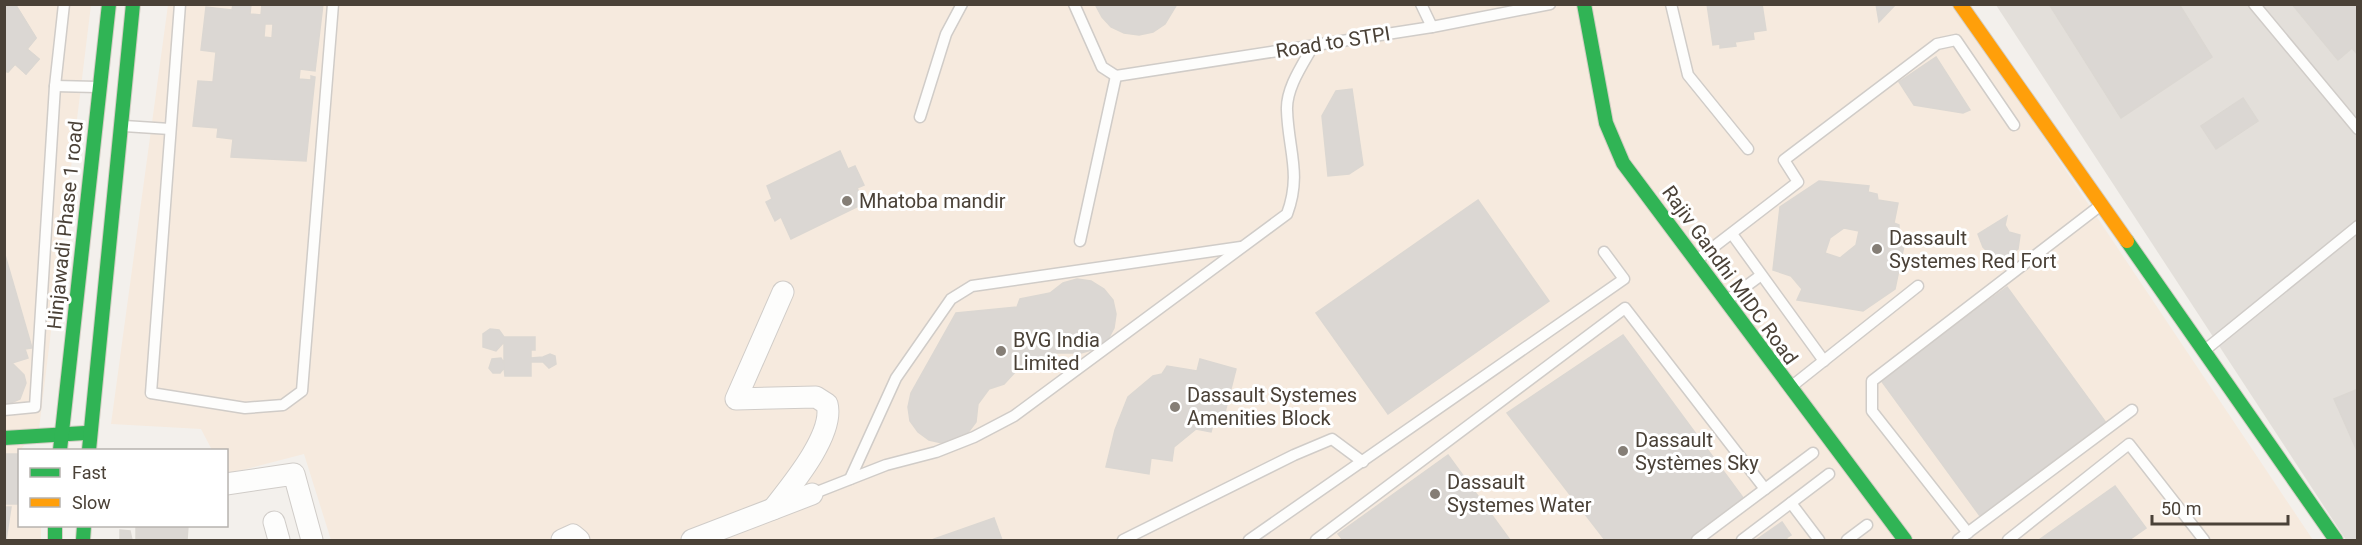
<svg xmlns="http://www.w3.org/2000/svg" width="2362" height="545" font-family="Roboto,sans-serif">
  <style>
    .commercial { fill: #f6eade }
    .industrial { fill: #e3dfda }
    .building { fill: #dbd7d3; stroke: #dbd7d2; stroke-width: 1.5; fill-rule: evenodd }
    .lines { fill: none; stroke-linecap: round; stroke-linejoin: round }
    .lane-casing { stroke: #d0ccc8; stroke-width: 13 }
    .street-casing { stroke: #d0ccc8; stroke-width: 23 }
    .fast-casing { stroke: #d3cdc3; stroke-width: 16 }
    .slow-casing { stroke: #d3cdc3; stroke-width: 16 }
    .lane { stroke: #fdfdfc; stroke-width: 10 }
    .street { stroke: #fdfdfc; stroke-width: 21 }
    .fast { stroke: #30b455; stroke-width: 14 }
    .slow { stroke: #ff9f0a; stroke-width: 14 }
    .poi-dot { fill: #857e76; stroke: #fff; stroke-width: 2 }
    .labels { text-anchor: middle; stroke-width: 6; stroke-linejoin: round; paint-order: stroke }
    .street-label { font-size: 20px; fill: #4a4137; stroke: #fff }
    .poi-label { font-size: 20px; fill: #4a4137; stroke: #fff; text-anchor: start }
  </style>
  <rect width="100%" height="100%" fill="#f3f0ec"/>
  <g class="commercial">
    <polygon points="4,5 91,5 39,429 20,450 20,526 41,526 41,540 5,540"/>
    <polygon points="168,5 1955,5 2313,540 331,540 304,454 227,474 226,450 212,450 201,429 111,424"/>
  </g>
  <polygon class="industrial" points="1996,5 2357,5 2357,540 2346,540"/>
  <g class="building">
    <polygon points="4,4 15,4 36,38 27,49 39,59 26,74 15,64 8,72 4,71"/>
    <polygon points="4,4 15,4 36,38 27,49 39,59 26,74 15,64 8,72 4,71"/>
    <path d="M233 4H251L250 14 261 15 262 4H323L315 71 300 69 299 79 311 80V76L315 77 306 161 231 157 233 139 217 137 218 128 193 126 198 81 213 82 216 52 201 50 206 7 232 10ZM265 24H273L272 38 264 37Z"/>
    <polygon points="1177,4 1165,24 1153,32 1139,35 1124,33 1111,27 1102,17 1095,4"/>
    <polygon points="1707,4 1762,4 1766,30 1753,32 1754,39 1735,42 1736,46 1720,48 1720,44 1713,45"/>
    <polygon points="1876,4 1896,4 1879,22"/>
    <polygon points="2049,4 2179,4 2212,57 2121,118"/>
    <polygon points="2292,4 2358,4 2358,55 2352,48 2338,60"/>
    <polygon points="1936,57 1970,110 1963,113 1914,105 1899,82"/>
    <polygon points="1352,89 1363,165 1349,174 1328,176 1322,116 1336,91"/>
    <polygon points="2243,98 2258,121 2216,149 2201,126"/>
    <polygon points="840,151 848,169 855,166 864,185 857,188 865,203 791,239 781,217 775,221 766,202 772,199 767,186"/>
    <path d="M1819 181 1869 186 1868 192 1877 194 1878 200 1898 203 1894 223 1899 225V234L1906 236 1895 289 1863 311 1797 300 1802 289 1791 276 1773 270 1780 207ZM1844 228 1859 231 1856 245 1840 258 1825 253 1830 238Z"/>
    <polygon points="1478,200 1549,301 1388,414 1316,313"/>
    <polygon points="2007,216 2005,225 2009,232 2020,235 2018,249 2009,256 1994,258 1983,247 1978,234"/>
    <polygon points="5,255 32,348 25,349 28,358 12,363 24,375 26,383 20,399 4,406"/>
    <polygon points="1077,279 1091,281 1104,289 1113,300 1116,314 1114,328 1107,341 1095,349 1081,353 1050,353 1050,363 1017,370 1004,384 989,389 978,404 976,422 967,434 956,441 942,443 929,440 918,432 910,421 908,407 911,393 956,313 1017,307 1020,299 1050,293 1063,283"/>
    <polygon points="2007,287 2107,424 1980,516 1880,379"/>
    <polygon points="490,329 499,330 504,337 535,337 535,350 531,350 531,358 543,357 550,354 555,356 556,364 549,368 543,362 531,362 531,376 505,376 504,368 500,373 493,373 489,368 492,359 501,358 504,363 504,342 496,351 483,347 483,334"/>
    <polygon points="1623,335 1747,503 1697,540 1605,540 1507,413"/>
    <polygon points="1200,359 1236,369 1223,420 1215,417 1211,432 1196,429 1174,447 1172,461 1151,458 1149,474 1106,467 1115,430 1128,397 1153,376 1162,374 1167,366 1197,371"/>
    <polygon points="2358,389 2358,453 2334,399"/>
    <rect x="4" y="454" width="16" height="50"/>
    <polygon points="1448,455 1510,540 1343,540 1338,534"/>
    <polygon points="2115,486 2146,528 2129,540 2039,540"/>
    <polygon points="4,507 11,507 6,540 4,540"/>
    <polygon points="994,518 1002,540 935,540 934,539"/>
    <polygon points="1782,522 1791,535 1786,538 1788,540 1756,540"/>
    <polygon points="136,526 188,526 187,540 192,540 136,540"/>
    <polygon points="120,530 130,531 132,540 120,540"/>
  </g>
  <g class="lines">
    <g class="lane-casing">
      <g id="lane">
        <polyline points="180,4 151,393 245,408 283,405 302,391 333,4"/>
        <polyline points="1074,4 1102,67 1116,76"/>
        <polyline points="1421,4 1432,27"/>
        <polyline points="1671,4 1688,75 1748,149"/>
        <polyline points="2254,4 2358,129"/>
        <polyline points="1116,76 1432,27 1550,4"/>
        <polyline points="55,86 97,87"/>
        <polyline points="920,117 946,34 962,4"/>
        <polyline points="124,126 170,129"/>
        <polyline points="1732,234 1824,361"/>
        <polyline points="1080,241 1116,76"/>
        <polyline points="1698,259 1798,182 1784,160 1937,44 1956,40 2014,125"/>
        <polyline points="1730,298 1760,276"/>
        <polyline points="2205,350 2358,226"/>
        <polyline points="1792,386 1918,286"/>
        <polyline points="4,410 35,407 55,86 64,4"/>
        <polyline points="850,479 896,378 951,299 972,286 1241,247"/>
        <path d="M812 494 886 465 936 452 974 437 1014 416 1287 214C1302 174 1288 149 1287 110 1286 88 1303 64 1313 46"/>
        <polyline points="1791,503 1819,540"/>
        <polyline points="1968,533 1872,411 1872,381 2101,205"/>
        <polyline points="1123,540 1294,455 1332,439 1363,462"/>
        <polyline points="1249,540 1624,279 1604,252"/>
        <polyline points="1316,540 1625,308 1765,489"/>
        <polyline points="1697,540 1813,453"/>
        <polyline points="1742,540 1829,474"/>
        <polyline points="1847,540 1867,525"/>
        <polyline points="1958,540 2132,410"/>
        <polyline points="2008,540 2129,444 2204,540"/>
      </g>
    </g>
    <g class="street-casing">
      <g id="street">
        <polyline points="226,484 294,474 312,540"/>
        <path d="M773 509C791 486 835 434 827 404L816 397 736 399 783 292"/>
        <polyline points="274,522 279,540"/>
        <polyline points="562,540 573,535 579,540"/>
        <polyline points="692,540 812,494"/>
      </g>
    </g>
    <g class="fast-casing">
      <g id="fast">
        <polyline points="1584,4 1606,123 1623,163 1905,540"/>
        <polyline points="2127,241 2336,540"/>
        <polyline points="4,438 85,433"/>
        <polyline points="60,450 109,4"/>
        <polyline points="89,450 133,4"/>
        <polyline points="55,526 55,540"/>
        <polyline points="83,540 84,526"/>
      </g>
    </g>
    <g class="slow-casing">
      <polyline id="slow" points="1960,4 2127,241"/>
    </g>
    <use href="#lane" class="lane"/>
    <use href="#street" class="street"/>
    <use href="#fast" class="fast"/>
    <use href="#slow" class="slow"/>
  </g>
  <g class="poi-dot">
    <circle cx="847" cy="201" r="6"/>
    <circle cx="1877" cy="249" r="6"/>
    <circle cx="1001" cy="351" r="6"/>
    <circle cx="1175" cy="407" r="6"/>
    <circle cx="1623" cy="451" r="6"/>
    <circle cx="1435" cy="494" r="6"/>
  </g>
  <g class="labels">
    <g class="street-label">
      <text transform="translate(1333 42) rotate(-9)" y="7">Road to STPI</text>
      <text transform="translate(65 225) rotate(-84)" y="7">Hinjawadi Phase 1 road</text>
      <text transform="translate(1730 275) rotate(54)" y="7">Rajiv Gandhi MIDC Road</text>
    </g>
    <g class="poi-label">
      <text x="859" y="208">Mhatoba mandir</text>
      <text x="1889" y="245">Dassault<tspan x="1889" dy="23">Systemes Red Fort</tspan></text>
      <text x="1013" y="347">BVG India<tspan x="1013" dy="23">Limited</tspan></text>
      <text x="1187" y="402">Dassault Systemes<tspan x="1187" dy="23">Amenities Block</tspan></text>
      <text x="1635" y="447">Dassault<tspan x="1635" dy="23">Systèmes Sky</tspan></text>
      <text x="1447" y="489">Dassault<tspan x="1447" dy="23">Systemes Water</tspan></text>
    </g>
  </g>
  <rect width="2362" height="545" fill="none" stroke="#4a4137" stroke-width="12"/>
  <rect x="18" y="449" width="210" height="78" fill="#ffffff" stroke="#b7b3af" stroke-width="1.5"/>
  <rect x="30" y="468" width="30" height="9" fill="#30b455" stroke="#b7b3af" stroke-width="1.5"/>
  <text x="72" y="479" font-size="18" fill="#4a4137">Fast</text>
  <rect x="30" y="498" width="30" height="9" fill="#ff9f0a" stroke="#b7b3af" stroke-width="1.5"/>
  <text x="72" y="509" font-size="18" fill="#4a4137">Slow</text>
  <path d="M2152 515v9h136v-9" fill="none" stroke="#4a4137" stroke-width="3"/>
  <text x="2161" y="515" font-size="18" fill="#4a4137" stroke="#ffffff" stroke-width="4.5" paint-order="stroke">50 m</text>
</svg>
